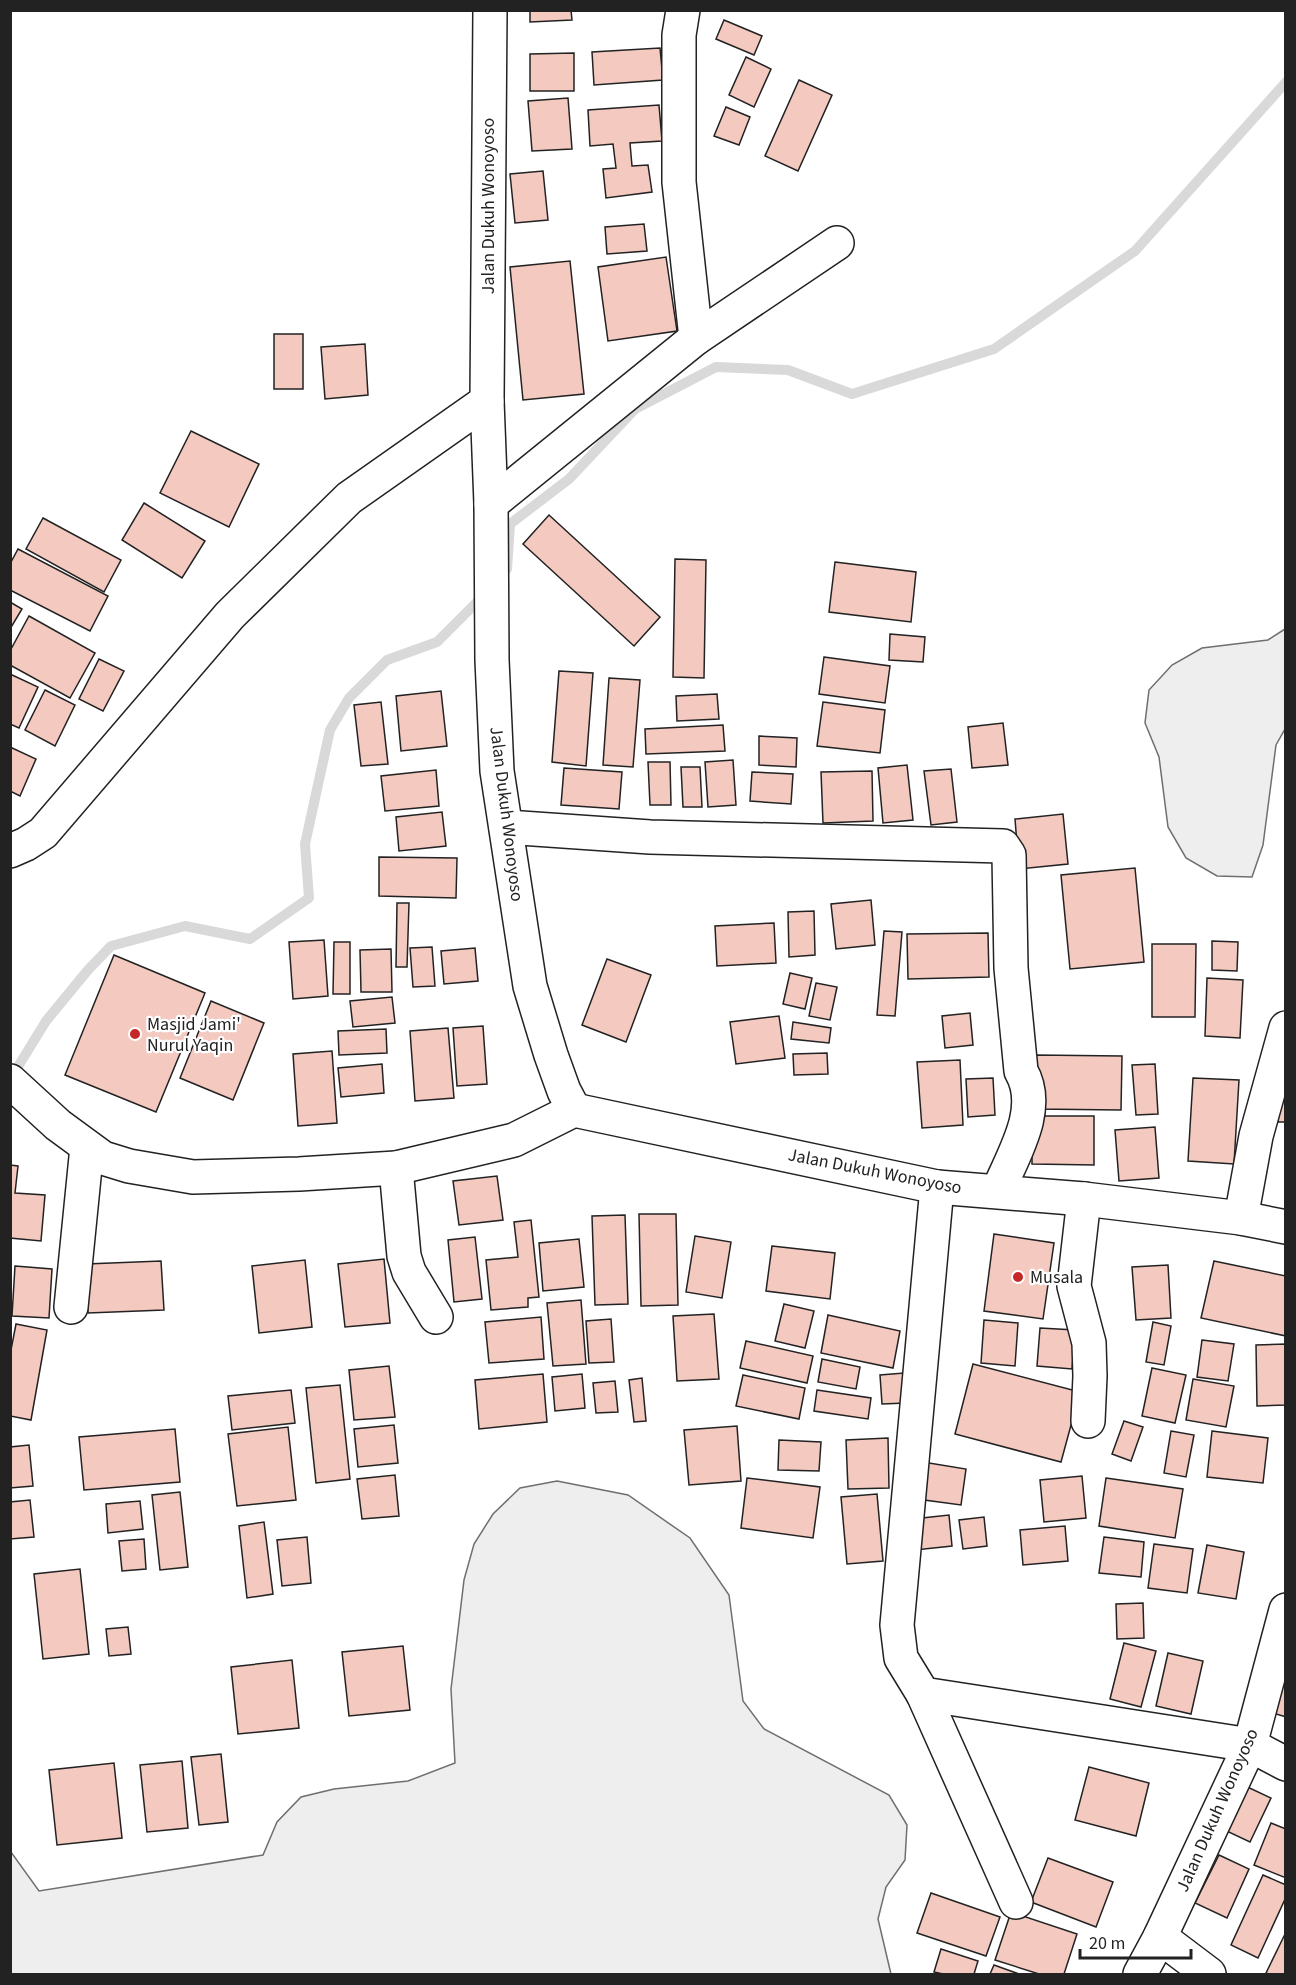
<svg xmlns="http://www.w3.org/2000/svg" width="1296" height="1985" font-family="'Source Sans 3',sans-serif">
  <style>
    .green { fill: #eee; stroke: #6f6f6f; stroke-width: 1.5 }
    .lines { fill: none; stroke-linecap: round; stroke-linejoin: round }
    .stream { stroke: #d9d9d9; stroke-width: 10 }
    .building { fill: #f3c9c0; stroke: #222; stroke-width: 1.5 }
    .minor-casing { stroke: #222; stroke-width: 36 }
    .minor { stroke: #fff; stroke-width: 33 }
    .poi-dot { fill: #c62828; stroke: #fff; stroke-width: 2 }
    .labels { text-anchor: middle; stroke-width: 4.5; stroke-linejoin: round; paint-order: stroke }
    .street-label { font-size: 18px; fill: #222; stroke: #fff }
    .poi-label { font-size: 18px; fill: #222; stroke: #fff; text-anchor: start }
  </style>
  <rect width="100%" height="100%" fill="#fff"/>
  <g class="green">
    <polygon points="1285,629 1285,729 1276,745 1263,845 1252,877 1217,876 1186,858 1168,827 1159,757 1145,723 1149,690 1172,665 1202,648 1268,640"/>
    <polygon points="557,1481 628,1495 690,1538 729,1595 743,1701 764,1729 889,1795 907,1825 905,1860 886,1887 878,1919 891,1974 11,1974 11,1852 39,1891 263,1855 277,1822 301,1797 334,1789 408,1781 455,1763 451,1689 464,1580 474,1544 493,1514 520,1488"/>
  </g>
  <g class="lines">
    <g class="stream">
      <polyline points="507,569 510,524 569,479 635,409 716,367 788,370 852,394 994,349 1135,251 1286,82"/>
      <polyline points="11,1078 46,1021 88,970 111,946 185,926 250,939 309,898 305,844 330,730 349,698 387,660 437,642 477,602"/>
    </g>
  </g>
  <g class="building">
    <polygon points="530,10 571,10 572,20 530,22"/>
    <polygon points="724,20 762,36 754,55 716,39"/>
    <polygon points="660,48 663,80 594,85 592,52"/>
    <polygon points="574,53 574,91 530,91 530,54"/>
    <polygon points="746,57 771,69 754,107 729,95"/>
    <polygon points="799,80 832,95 798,171 765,156"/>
    <polygon points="568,98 572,149 532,151 528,101"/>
    <polygon points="659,105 662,141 630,143 632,166 648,165 652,192 606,198 603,169 616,168 613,144 590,146 588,110"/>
    <polygon points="726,107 750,117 739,145 714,136"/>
    <polygon points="543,171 548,220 515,223 510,174"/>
    <polygon points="644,224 647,251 607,254 605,227"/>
    <polygon points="666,257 677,331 608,341 598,267"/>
    <polygon points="570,261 584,394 523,400 510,267"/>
    <rect x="274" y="334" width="29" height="55"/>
    <polygon points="365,344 368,395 325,399 321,347"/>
    <polygon points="191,431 259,464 229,527 160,493"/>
    <polygon points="144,503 205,541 182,578 122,540"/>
    <polygon points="549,515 660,617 634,646 523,544"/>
    <polygon points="43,518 121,560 104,592 26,549"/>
    <polygon points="18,549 108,596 90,631 10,590 10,564"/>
    <polygon points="675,559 706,560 704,678 673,677"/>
    <polygon points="835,562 916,572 911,622 829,612"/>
    <polygon points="10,602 22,609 10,629"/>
    <polygon points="29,616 95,653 70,698 10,665 10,651"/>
    <polygon points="890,634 925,637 923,662 889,660"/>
    <polygon points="824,657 890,666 885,703 819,694"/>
    <polygon points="99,659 124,671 103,711 79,699"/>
    <polygon points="559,671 593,673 586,766 552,762"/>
    <polygon points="10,674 38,687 19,728 10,724"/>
    <polygon points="609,678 640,680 633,767 603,765"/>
    <polygon points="45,690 75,705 55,746 25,730"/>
    <polygon points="441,691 447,746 401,751 396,696"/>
    <polygon points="717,694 719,719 677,721 676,696"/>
    <polygon points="381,702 388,764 361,766 354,705"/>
    <polygon points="823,702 885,710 880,753 817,746"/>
    <polygon points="1003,723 1008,765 972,768 968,727"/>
    <polygon points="723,725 725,751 646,754 645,729"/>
    <polygon points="759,736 797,738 796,767 759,765"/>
    <polygon points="10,747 36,759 20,796 10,791"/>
    <polygon points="733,760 736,805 708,807 705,762"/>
    <polygon points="648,762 670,762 671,805 650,805"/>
    <polygon points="907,765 913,820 883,823 878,768"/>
    <polygon points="681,767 700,767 702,807 683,807"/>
    <polygon points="564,768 622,772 619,809 561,805"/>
    <polygon points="951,769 957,822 931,825 924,771"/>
    <polygon points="436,770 439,806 385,811 381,776"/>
    <polygon points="872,771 873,821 823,823 821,772"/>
    <polygon points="752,772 793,774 791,804 750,801"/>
    <polygon points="442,812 446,846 399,851 396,817"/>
    <polygon points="1063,814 1068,864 1019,869 1015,819"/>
    <polygon points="379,857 457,858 456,898 379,896"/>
    <polygon points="1135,868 1144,962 1070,969 1061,875"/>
    <polygon points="871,900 875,945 836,949 831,904"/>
    <polygon points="397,903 409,903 407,967 396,967"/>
    <polygon points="814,911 815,955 789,957 788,912"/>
    <polygon points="774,923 776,963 717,966 715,926"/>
    <polygon points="884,931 902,932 895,1016 877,1015"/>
    <polygon points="988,933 989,977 908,979 907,934"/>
    <polygon points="324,940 328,996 293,999 289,942"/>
    <polygon points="1212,941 1238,942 1237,971 1212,970"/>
    <polygon points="334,942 350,942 350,994 333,994"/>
    <polygon points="1152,944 1196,944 1195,1017 1152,1017"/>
    <polygon points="432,947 435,986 413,987 410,948"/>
    <polygon points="475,948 478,981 444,984 441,951"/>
    <polygon points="391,949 392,992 361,992 360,950"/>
    <polygon points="114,955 205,993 156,1112 65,1075"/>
    <polygon points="607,959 651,975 626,1042 582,1025"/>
    <polygon points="790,973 812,978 805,1009 783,1004"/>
    <polygon points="1207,978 1243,980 1240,1038 1205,1036"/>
    <polygon points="816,983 837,987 830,1020 809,1016"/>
    <polygon points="392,997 395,1023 353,1027 350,1001"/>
    <polygon points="211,1001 264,1023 233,1100 180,1078"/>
    <polygon points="970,1013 973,1045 945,1048 942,1016"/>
    <polygon points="779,1016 785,1058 736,1064 730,1022"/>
    <polygon points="793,1022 831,1028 829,1043 791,1039"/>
    <polygon points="483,1026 487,1084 457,1086 453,1028"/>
    <polygon points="448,1028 454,1098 415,1101 410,1031"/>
    <polygon points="386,1029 387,1053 339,1055 338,1031"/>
    <polygon points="332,1051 337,1123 298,1126 293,1054"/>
    <polygon points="827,1053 828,1074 794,1075 793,1054"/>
    <polygon points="1035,1055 1122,1056 1121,1110 1034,1109"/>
    <polygon points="960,1060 963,1125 922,1128 917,1062"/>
    <polygon points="382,1064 384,1093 341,1097 338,1068"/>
    <polygon points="1155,1064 1158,1114 1136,1115 1132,1065"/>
    <polygon points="993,1078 995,1115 968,1117 966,1079"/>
    <polygon points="1193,1078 1239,1080 1234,1164 1188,1161"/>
    <rect x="1278" y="1083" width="8" height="39"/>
    <polygon points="1032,1116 1094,1116 1094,1165 1032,1164"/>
    <polygon points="1155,1127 1159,1178 1119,1181 1115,1130"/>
    <polygon points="10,1165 18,1166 15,1193 45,1195 41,1241 10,1238"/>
    <polygon points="497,1176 503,1220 459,1225 453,1181"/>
    <polygon points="639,1214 676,1214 678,1305 641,1306"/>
    <polygon points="625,1215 628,1304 595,1305 592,1216"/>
    <polygon points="531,1220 539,1297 528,1298 528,1307 491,1310 486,1260 518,1257 514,1222"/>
    <polygon points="994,1234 1054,1243 1043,1319 984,1311"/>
    <polygon points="695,1236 731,1242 722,1298 686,1292"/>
    <polygon points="475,1237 482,1299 454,1302 448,1240"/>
    <polygon points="579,1239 584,1287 543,1291 539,1243"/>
    <polygon points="772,1246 835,1253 830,1299 766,1291"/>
    <polygon points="384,1259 390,1323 345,1327 338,1264"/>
    <polygon points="305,1260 312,1327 259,1333 252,1266"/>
    <polygon points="161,1261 164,1310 88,1313 86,1264"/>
    <polygon points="1214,1261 1286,1276 1286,1336 1201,1318"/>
    <polygon points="1168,1265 1171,1318 1136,1320 1132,1267"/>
    <polygon points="15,1266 52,1269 49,1318 12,1316"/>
    <polygon points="581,1300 586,1364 553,1366 547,1303"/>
    <polygon points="784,1304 814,1311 805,1348 775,1341"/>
    <polygon points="714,1314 719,1379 677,1381 673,1316"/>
    <polygon points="828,1315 900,1331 893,1368 821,1353"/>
    <polygon points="541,1317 544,1359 489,1363 485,1322"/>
    <polygon points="611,1319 614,1362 589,1363 586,1321"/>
    <polygon points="984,1320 1018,1323 1015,1366 981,1363"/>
    <polygon points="1153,1322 1171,1326 1164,1365 1146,1362"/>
    <polygon points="16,1324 47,1330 31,1420 10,1416 10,1355"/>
    <polygon points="1040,1328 1075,1330 1072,1369 1037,1366"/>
    <polygon points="1202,1340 1234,1344 1228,1381 1197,1377"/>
    <polygon points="746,1341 813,1356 807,1383 740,1368"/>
    <polygon points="1286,1344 1286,1405 1257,1406 1256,1345"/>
    <polygon points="822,1359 860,1367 856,1389 818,1382"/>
    <polygon points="973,1364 1080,1392 1061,1462 955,1434"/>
    <polygon points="389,1366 395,1417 354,1420 349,1370"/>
    <polygon points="1152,1368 1186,1375 1175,1423 1142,1416"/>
    <polygon points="904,1373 906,1403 882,1404 880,1375"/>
    <polygon points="543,1374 547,1422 479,1429 475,1380"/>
    <polygon points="582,1374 585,1408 555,1411 552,1377"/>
    <polygon points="743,1375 805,1388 799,1419 736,1406"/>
    <polygon points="642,1378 646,1421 634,1422 629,1380"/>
    <polygon points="1193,1379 1234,1386 1226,1427 1186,1420"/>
    <polygon points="615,1381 618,1412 596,1413 593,1383"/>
    <polygon points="340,1385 350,1479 316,1483 306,1388"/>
    <polygon points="291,1390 295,1423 232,1430 228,1396"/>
    <polygon points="817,1390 871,1398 868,1419 814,1411"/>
    <polygon points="1124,1421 1143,1427 1131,1461 1112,1454"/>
    <polygon points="394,1425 398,1463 358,1467 354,1429"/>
    <polygon points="737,1426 741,1481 689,1485 684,1430"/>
    <polygon points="288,1427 296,1500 237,1506 228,1434"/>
    <polygon points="175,1429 180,1482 84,1490 79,1437"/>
    <polygon points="1171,1431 1194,1435 1186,1477 1164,1473"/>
    <polygon points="1212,1431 1268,1438 1263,1483 1207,1477"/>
    <polygon points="888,1438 889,1488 848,1489 846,1440"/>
    <polygon points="779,1440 821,1442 819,1471 778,1470"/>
    <polygon points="29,1445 33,1486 10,1488 10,1447"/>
    <polygon points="923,1462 966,1469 961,1505 917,1499"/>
    <polygon points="395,1475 399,1516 362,1519 357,1479"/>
    <polygon points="1082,1476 1086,1518 1044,1522 1040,1480"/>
    <polygon points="747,1478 820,1487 813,1538 741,1528"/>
    <polygon points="1106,1478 1183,1489 1175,1538 1099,1526"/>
    <polygon points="180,1492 188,1567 160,1570 152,1495"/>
    <polygon points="877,1494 883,1561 847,1564 841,1497"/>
    <polygon points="30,1500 34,1537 10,1539 10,1502"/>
    <polygon points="140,1501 143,1529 108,1533 106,1504"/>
    <polygon points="949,1515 952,1546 915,1550 913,1519"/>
    <polygon points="984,1517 987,1546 963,1549 959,1520"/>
    <polygon points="264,1522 273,1594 247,1598 239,1526"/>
    <polygon points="1065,1526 1068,1561 1023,1565 1020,1530"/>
    <polygon points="307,1537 311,1583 282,1586 277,1540"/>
    <polygon points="1104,1537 1144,1542 1141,1577 1099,1573"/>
    <polygon points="144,1539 146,1569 122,1571 119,1541"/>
    <polygon points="1154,1544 1193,1549 1187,1593 1148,1588"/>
    <polygon points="1207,1545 1244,1552 1236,1599 1198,1593"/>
    <polygon points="80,1569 89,1654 43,1659 34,1574"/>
    <polygon points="1143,1603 1144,1638 1117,1639 1116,1604"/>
    <polygon points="128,1627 131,1654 109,1656 106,1629"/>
    <polygon points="1124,1643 1156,1651 1141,1707 1110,1699"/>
    <polygon points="403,1646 410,1710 349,1716 342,1652"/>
    <polygon points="1168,1653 1203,1661 1191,1714 1156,1706"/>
    <polygon points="292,1660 299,1728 238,1734 231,1667"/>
    <polygon points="1286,1676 1286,1717 1273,1713"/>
    <polygon points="221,1754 228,1822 199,1825 191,1757"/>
    <polygon points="182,1761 188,1828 147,1832 140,1765"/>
    <polygon points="114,1763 122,1838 57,1845 49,1770"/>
    <polygon points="1089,1767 1149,1783 1136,1836 1075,1820"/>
    <polygon points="1239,1783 1271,1798 1250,1842 1218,1827"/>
    <polygon points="1271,1823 1286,1829 1286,1878 1254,1865"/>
    <polygon points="1219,1855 1249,1869 1227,1918 1195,1903"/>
    <polygon points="1048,1858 1113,1882 1096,1927 1031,1902"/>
    <polygon points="1263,1875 1286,1885 1286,1897 1258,1958 1231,1945"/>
    <polygon points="931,1893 1000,1917 986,1956 917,1933"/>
    <polygon points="1011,1912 1077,1934 1064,1974 1039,1974 995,1960"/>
    <polygon points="1286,1932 1286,1974 1269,1974 1266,1973"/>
    <polygon points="941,1949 978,1961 974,1974 943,1974 934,1972"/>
    <polygon points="994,1965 1019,1974 990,1974"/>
  </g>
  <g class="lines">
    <g class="minor-casing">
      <g id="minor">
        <polyline points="490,10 487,401 491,504 492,660 497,771 530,986 551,1055 564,1091 574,1110"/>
        <polyline points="683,10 679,35 679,182 696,338"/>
        <polyline points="491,504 696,338 837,243"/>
        <path d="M506 827 650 837 1003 846 1009 855 1011 968 1021 1071C1043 1109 1013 1155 998 1191"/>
        <polyline points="10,851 26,844 43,833 230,615 349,498 487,401"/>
        <polyline points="10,1081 58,1125 103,1158 129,1166 193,1177 299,1174 396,1168 514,1140 574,1110 937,1187 1084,1199 1241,1218 1286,1227"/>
        <polyline points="396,1168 404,1256 409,1272 436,1317"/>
        <polyline points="937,1187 897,1625 901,1658 923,1694 1250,1745 1286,1764"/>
        <polyline points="1084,1199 1074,1286 1089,1343 1090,1376 1088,1421"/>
        <polyline points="1241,1218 1256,1136 1286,1028"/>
        <polyline points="71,1307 87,1147"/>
        <polyline points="923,1694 1016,1902"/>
        <polyline points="1160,1937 1209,1974"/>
        <polyline points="1140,1974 1160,1937 1250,1745 1286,1610"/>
      </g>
    </g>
    <use href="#minor" class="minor"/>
  </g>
  <g class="poi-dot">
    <circle cx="135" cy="1034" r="6"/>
    <circle cx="1018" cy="1277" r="6"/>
  </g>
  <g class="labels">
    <g class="street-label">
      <text transform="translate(488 206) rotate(-90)" y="6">Jalan Dukuh Wonoyoso</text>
      <text transform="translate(507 814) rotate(83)" y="6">Jalan Dukuh Wonoyoso</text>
      <text transform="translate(875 1171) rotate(11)" y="6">Jalan Dukuh Wonoyoso</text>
      <text transform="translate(1217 1810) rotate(-66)" y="6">Jalan Dukuh Wonoyoso</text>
    </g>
    <g class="poi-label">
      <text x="147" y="1030">Masjid Jami'<tspan x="147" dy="21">Nurul Yaqin</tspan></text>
      <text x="1030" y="1283">Musala</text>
    </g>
  </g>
  <rect width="1296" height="1985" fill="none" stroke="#222222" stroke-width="24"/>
  <path d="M1080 1949v9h111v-9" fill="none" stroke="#222222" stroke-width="3"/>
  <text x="1089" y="1949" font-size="18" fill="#222222" stroke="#ffffff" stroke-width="4.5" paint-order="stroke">20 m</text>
</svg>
